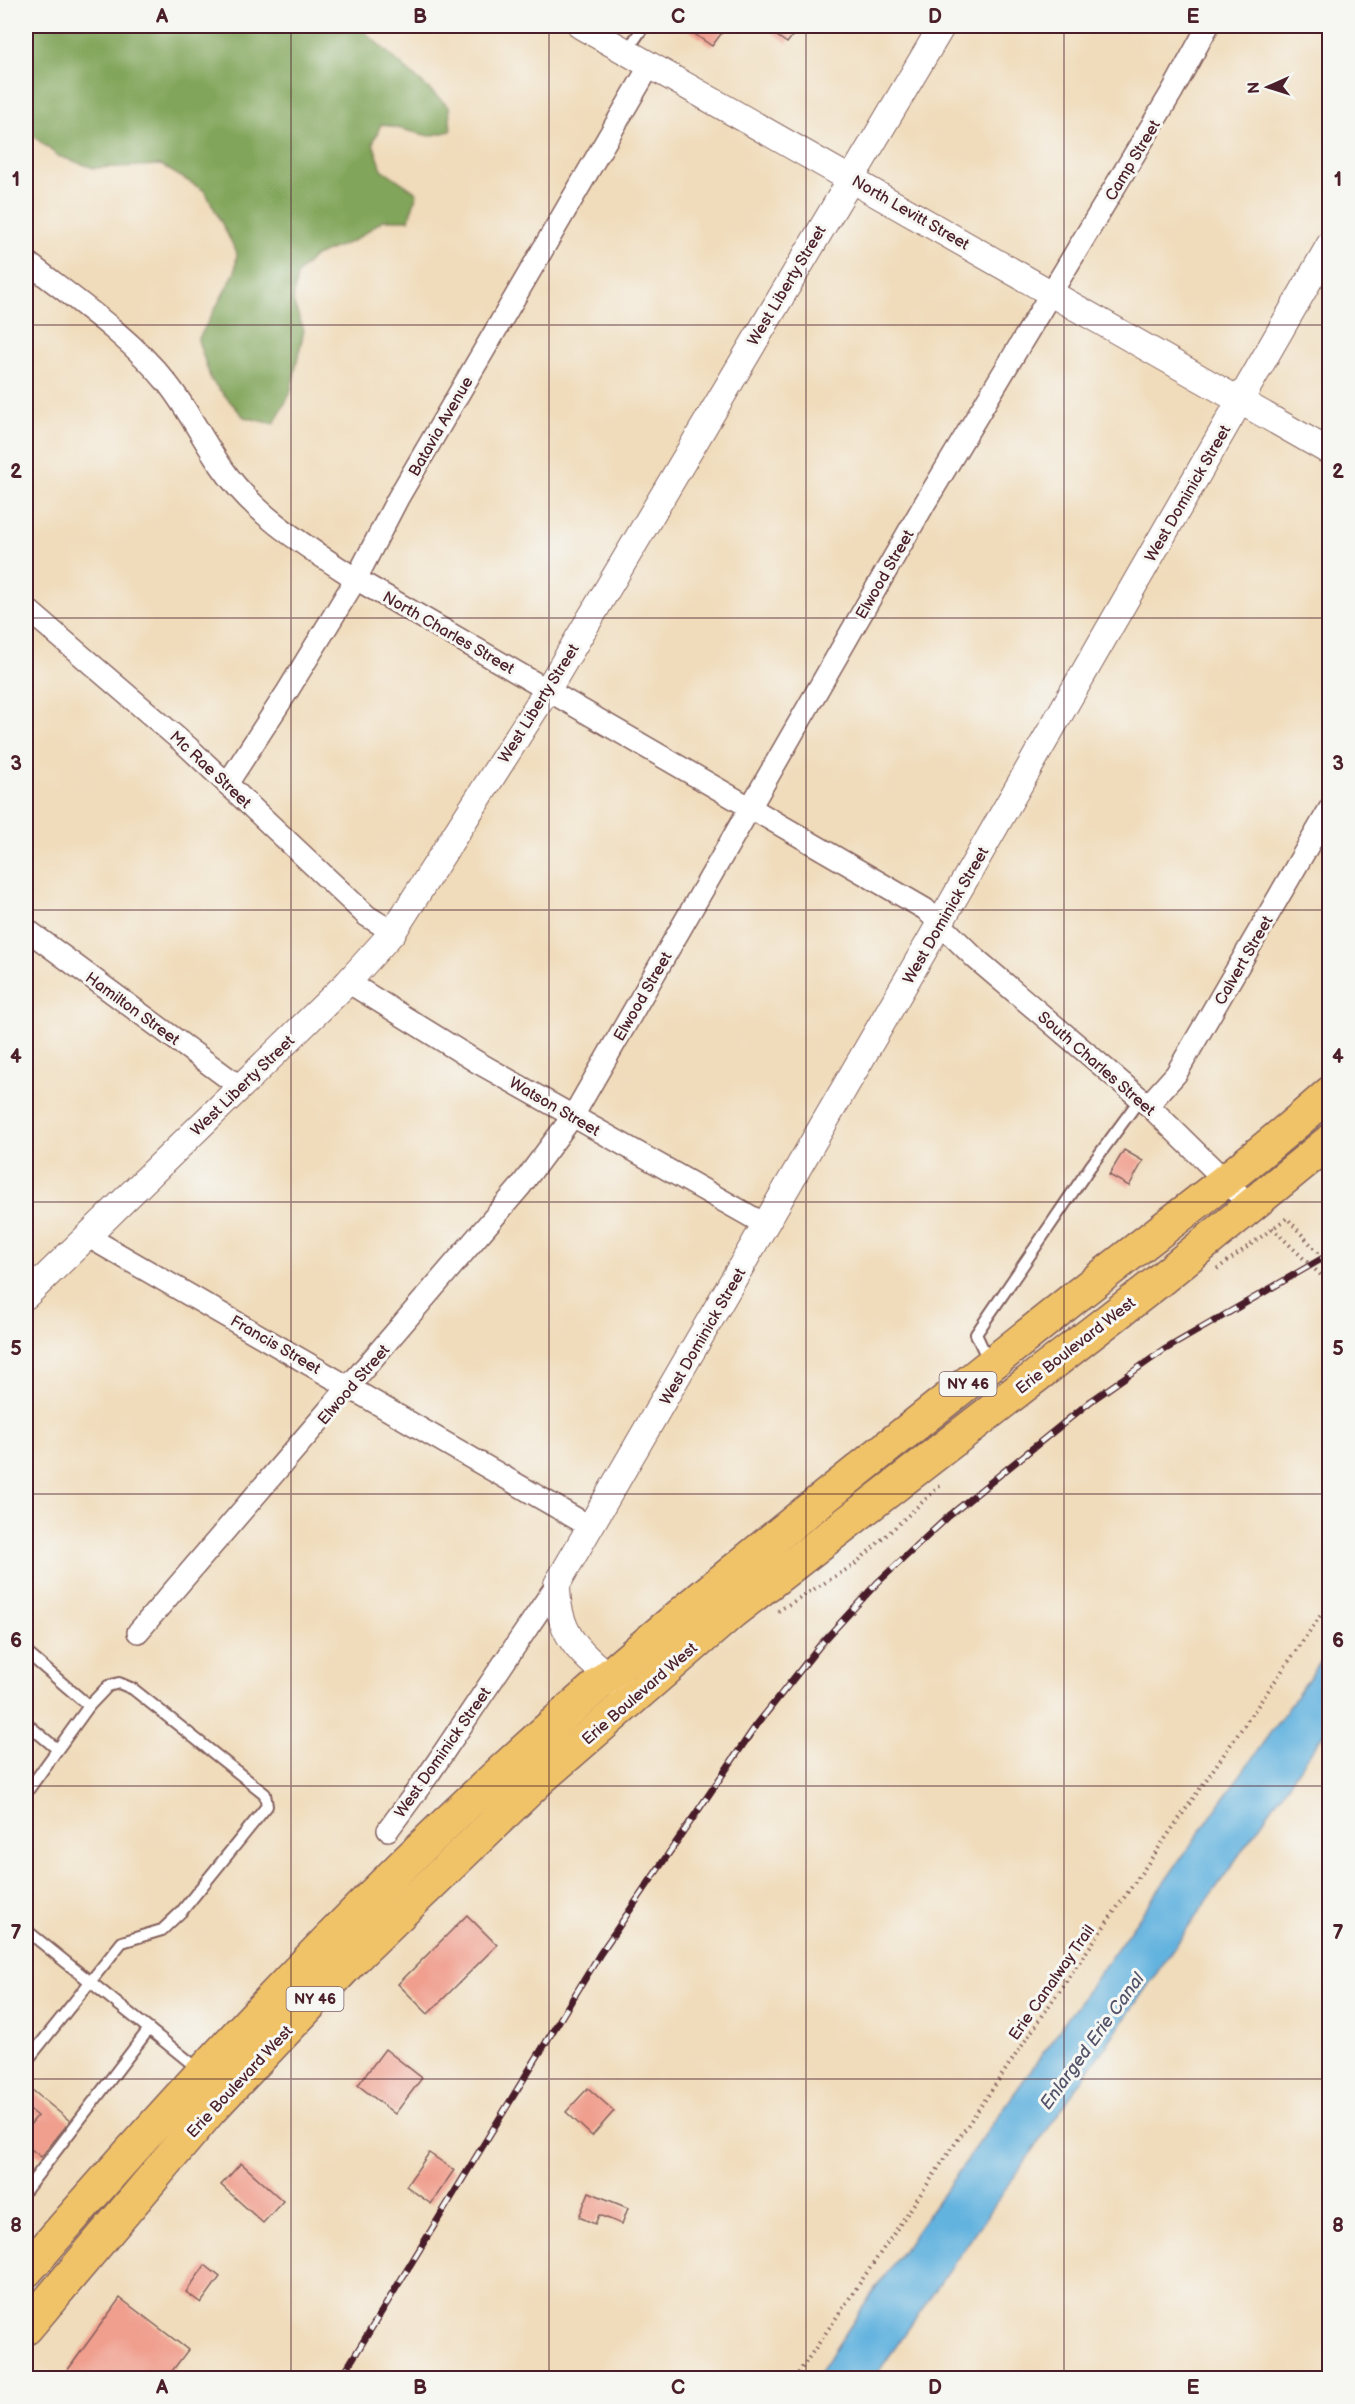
<svg xmlns="http://www.w3.org/2000/svg" width="1355" height="2404" font-family="'Balsamiq Sans',sans-serif">
  <style>
    .forest { fill: #81a55a; stroke: #666242; stroke-width: 1.5 }
    .water { fill: #64b3df; stroke: #576985; stroke-width: 1.5 }
    .building { fill: #f09e8d }
    .lines { fill: none; stroke-linecap: round; stroke-linejoin: round }
    .service-casing { stroke: #84615d; stroke-width: 14 }
    .minor-casing { stroke: #84615d; stroke-width: 24 }
    .tertiary-casing { stroke: #84615d; stroke-width: 28 }
    .primary-casing { stroke: #84615d; stroke-width: 36 }
    .path { stroke: #84615d; stroke-width: 4; stroke-dasharray: 1.5 4.5; stroke-linecap: butt }
    .service { stroke: #fff; stroke-width: 10 }
    .minor { stroke: #fff; stroke-width: 21 }
    .tertiary { stroke: #fff; stroke-width: 26 }
    .primary { stroke: #f1c369; stroke-width: 33 }
    .rail-casing { stroke: #4a1f2b; stroke-width: 7 }
    .rail { stroke: #f6f6f2; stroke-width: 4.5; stroke-dasharray: 14; stroke-linecap: butt }
    .grid { fill: none; stroke: #4a1f2b; stroke-width: 1.5; stroke-opacity: 0.55 }
    .labels { text-anchor: middle; stroke-width: 6; stroke-linejoin: round; paint-order: stroke }
    .shield { fill: #f6f6f2; stroke: #7e6067; stroke-width: 1.5 }
    .shield-label { font-size: 15px; font-weight: bold; fill: #4a1f2b }
    .street-label { font-size: 16px; fill: #4a1f2b; stroke: #f6f6f2 }
    .water-label { font-size: 18px; font-style: italic; fill: #53536a; stroke: #f6f6f2 }
    .neatline { fill: none; stroke: #4a1f2b; stroke-width: 2 }
    .grid-label { font-size: 20px; text-anchor: middle; font-weight: bold; fill: #4a1f2b }
  </style>
  <rect width="100%" height="100%" fill="#f6f6f2"/>
  <filter id="ink" filterUnits="userSpaceOnUse"><feTurbulence type="fractalNoise" baseFrequency=".0167" numOctaves="2"/><feDisplacementMap in="SourceGraphic" scale="12" xChannelSelector="R" yChannelSelector="G"/><feConvolveMatrix kernelMatrix="1 2 1 2 8 2 1 2 1" color-interpolation-filters="sRGB"/></filter>
  <filter id="wash" filterUnits="userSpaceOnUse"><feTurbulence type="fractalNoise" baseFrequency=".008" numOctaves="4" result="noise"/><feDisplacementMap in="SourceGraphic" scale="24" xChannelSelector="R" yChannelSelector="G"/><feGaussianBlur stdDeviation="1.35" result="paint"/><feColorMatrix in="noise" values="0 0 0 0 0 0 0 0 0 0 0 0 0 0 0 0 0 1.4 0 .05"/><feComposite in="paint" operator="in"/></filter>
  <g filter="url(#wash)">
    <rect width="100%" height="100%" fill="#f0dbba"/>
    <polygon class="forest" points="26,26 358,26 449,107 451,131 429,136 381,124 373,143 382,169 417,193 409,220 383,220 355,240 315,256 297,274 293,302 304,330 290,394 274,424 244,417 211,380 198,340 235,272 237,253 205,191 161,165 94,168 58,156 26,130"/>
    <polygon class="water" points="1329,1650 1329,1726 874,2378 816,2378 869,2298"/>
    <g id="blocks">
      <g class="building">
        <polygon points="683,26 727,26 712,46"/>
        <polygon points="763,26 800,26 787,43"/>
        <polygon points="1124,1150 1143,1161 1129,1186 1109,1175"/>
        <polygon points="467,1915 497,1945 428,2014 398,1984"/>
        <polygon points="385,2049 422,2078 395,2114 358,2085"/>
        <polygon points="26,2085 70,2121 41,2157 26,2145 26,2130 37,2116 26,2107"/>
        <polygon points="588,2088 614,2111 592,2136 566,2112"/>
        <polygon points="429,2153 454,2170 431,2204 406,2186"/>
        <polygon points="241,2163 283,2201 263,2223 221,2185"/>
        <polygon points="589,2192 628,2208 622,2224 599,2215 595,2224 579,2217"/>
        <polygon points="205,2265 220,2277 201,2303 186,2292"/>
        <polygon points="120,2298 188,2350 166,2379 76,2379 67,2371"/>
      </g>
    </g>
  </g>
  <g filter="url(#ink)">
    <use href="#blocks" fill-opacity="0" stroke="#84615d" stroke-width="1.5"/>
    <g class="lines">
      <g class="service-casing">
        <g id="service">
          <polyline points="626,52 644,26"/>
          <polyline points="989,1362 976,1334 1090,1167 1140,1099"/>
          <polyline points="26,1652 89,1706"/>
          <polyline points="26,1723 57,1749"/>
          <polyline points="26,1793 89,1706 108,1686 119,1683 133,1689 265,1794 267,1806 182,1911 162,1930 122,1942 26,2062"/>
          <polyline points="26,1930 201,2071"/>
          <polyline points="26,2190 149,2029"/>
        </g>
      </g>
      <g class="minor-casing">
        <g id="minor">
          <path d="M26 261C73 298 129 336 167 383 188 409 202 439 221 466 255 516 307 547 356 579L925 909 975 958 1148 1105 1251 1206"/>
          <polyline points="26,608 188,747 367,916 393,932"/>
          <polyline points="227,784 287,692 356,579 398,498 649,67"/>
          <polyline points="26,929 240,1087"/>
          <polyline points="348,982 477,1062 766,1225"/>
          <polyline points="1148,1105 1176,1074 1330,808"/>
          <polyline points="87,1236 589,1526"/>
          <polyline points="138,1632 520,1187 573,1116 925,503 1173,90 1208,26"/>
          <polyline points="388,1830 429,1774 557,1584"/>
        </g>
      </g>
      <g class="tertiary-casing">
        <g id="tertiary">
          <polyline points="581,26 1330,452"/>
          <polyline points="26,1296 348,982 393,932 548,689 942,26"/>
          <path d="M623 1689C584 1655 557 1640 557 1584L940 923 1330 244"/>
        </g>
      </g>
      <g class="primary-casing">
        <g id="primary">
          <path d="M26 2271C215 2051 412 1842 634 1654 778 1532 927 1416 1074 1298 1160 1230 1248 1166 1330 1093"/>
          <polyline points="26,2328 211,2109 354,1958 540,1779 732,1612 1155,1284 1330,1141"/>
        </g>
      </g>
      <g class="path">
        <polyline points="1272,1228 1330,1284"/>
        <polyline points="1217,1269 1287,1218 1330,1266"/>
        <polyline points="778,1611 854,1565 942,1484"/>
        <polyline points="795,2378 1073,1971 1330,1602"/>
      </g>
      <use href="#service" class="service"/>
      <use href="#minor" class="minor"/>
      <use href="#tertiary" class="tertiary"/>
      <use href="#primary" class="primary"/>
      <g class="rail-casing">
        <polyline id="rail" points="341,2378 600,1954 755,1727 821,1644 877,1583 949,1516 1091,1401 1164,1350 1330,1254"/>
      </g>
      <use href="#rail" class="rail"/>
    </g>
  </g>
  <path class="grid" d="M291 26V2378M549 26V2378M806 26V2378M1064 26V2378M26 325H1330M26 618H1330M26 910H1330M26 1202H1330M26 1494H1330M26 1786H1330M26 2079H1330"/>
  <g class="labels">
    <g class="shield">
      <rect x="939.5" y="1372" width="57" height="24" rx="4.5"/>
      <rect x="286.5" y="1987" width="57" height="24" rx="4.5"/>
    </g>
    <g class="shield-label">
      <text x="968" y="1389">NY 46</text>
      <text x="315" y="2004">NY 46</text>
    </g>
    <g class="street-label">
      <text transform="translate(1132 160) rotate(-59)" y="6">Camp Street</text>
      <text transform="translate(911 212) rotate(30)" y="6">North Levitt Street</text>
      <text transform="translate(786 285) rotate(-59)" y="6">West Liberty Street</text>
      <text transform="translate(440 426) rotate(-60)" y="6">Batavia Avenue</text>
      <text transform="translate(1187 493) rotate(-60)" y="6">West Dominick Street</text>
      <text transform="translate(884 574) rotate(-60)" y="6">Elwood Street</text>
      <text transform="translate(449 632) rotate(30)" y="6">North Charles Street</text>
      <text transform="translate(538 703) rotate(-58)" y="6">West Liberty Street</text>
      <text transform="translate(211 769) rotate(43)" y="6">Mc Rae Street</text>
      <text transform="translate(945 915) rotate(-60)" y="6">West Dominick Street</text>
      <text transform="translate(1243 960) rotate(-60)" y="6">Calvert Street</text>
      <text transform="translate(642 996) rotate(-60)" y="6">Elwood Street</text>
      <text transform="translate(133 1008) rotate(36)" y="6">Hamilton Street</text>
      <text transform="translate(1097 1063) rotate(41)" y="6">South Charles Street</text>
      <text transform="translate(242 1085) rotate(-44)" y="6">West Liberty Street</text>
      <text transform="translate(555 1106) rotate(30)" y="6">Watson Street</text>
      <text transform="translate(702 1336) rotate(-60)" y="6">West Dominick Street</text>
      <text transform="translate(276 1344) rotate(30)" y="6">Francis Street</text>
      <text transform="translate(1075 1345) rotate(-38)" y="6">Erie Boulevard West</text>
      <text transform="translate(353 1384) rotate(-49)" y="6">Elwood Street</text>
      <text transform="translate(639 1693) rotate(-41)" y="6">Erie Boulevard West</text>
      <text transform="translate(442 1752) rotate(-55)" y="6">West Dominick Street</text>
      <text transform="translate(1051 1982) rotate(-55)" y="6">Erie Canalway Trail</text>
      <text transform="translate(239 2081) rotate(-47)" y="6">Erie Boulevard West</text>
    </g>
    <g class="water-label">
      <text transform="translate(1092 2041) rotate(-54)" y="6">Enlarged Erie Canal</text>
    </g>
  </g>
  <rect width="1355" height="2404" fill="none" stroke="#f6f6f2" stroke-width="66"/>
  <g transform="translate(1268 87) rotate(267)" stroke="#f6f6f2" stroke-width="4.5" paint-order="stroke">
  <path d="M0-4.5L10 22L0 15L-10 22Z" fill="#4a1f2b"/>
  <text y="-9" font-size="16" font-weight="bold" text-anchor="middle" fill="#4a1f2b">N</text>
  </g>
  <rect x="33" y="33" width="1289" height="2338" class="neatline"/>
  <g class="grid-label">
    <text x="162" y="23">A</text>
    <text x="420" y="23">B</text>
    <text x="678" y="23">C</text>
    <text x="935" y="23">D</text>
    <text x="1193" y="23">E</text>
    <text x="16" y="186">1</text>
    <text x="1338" y="186">1</text>
    <text x="16" y="478">2</text>
    <text x="1338" y="478">2</text>
    <text x="16" y="770">3</text>
    <text x="1338" y="770">3</text>
    <text x="16" y="1063">4</text>
    <text x="1338" y="1063">4</text>
    <text x="16" y="1355">5</text>
    <text x="1338" y="1355">5</text>
    <text x="16" y="1647">6</text>
    <text x="1338" y="1647">6</text>
    <text x="16" y="1939">7</text>
    <text x="1338" y="1939">7</text>
    <text x="16" y="2232">8</text>
    <text x="1338" y="2232">8</text>
    <text x="162" y="2394">A</text>
    <text x="420" y="2394">B</text>
    <text x="678" y="2394">C</text>
    <text x="935" y="2394">D</text>
    <text x="1193" y="2394">E</text>
  </g>
</svg>
